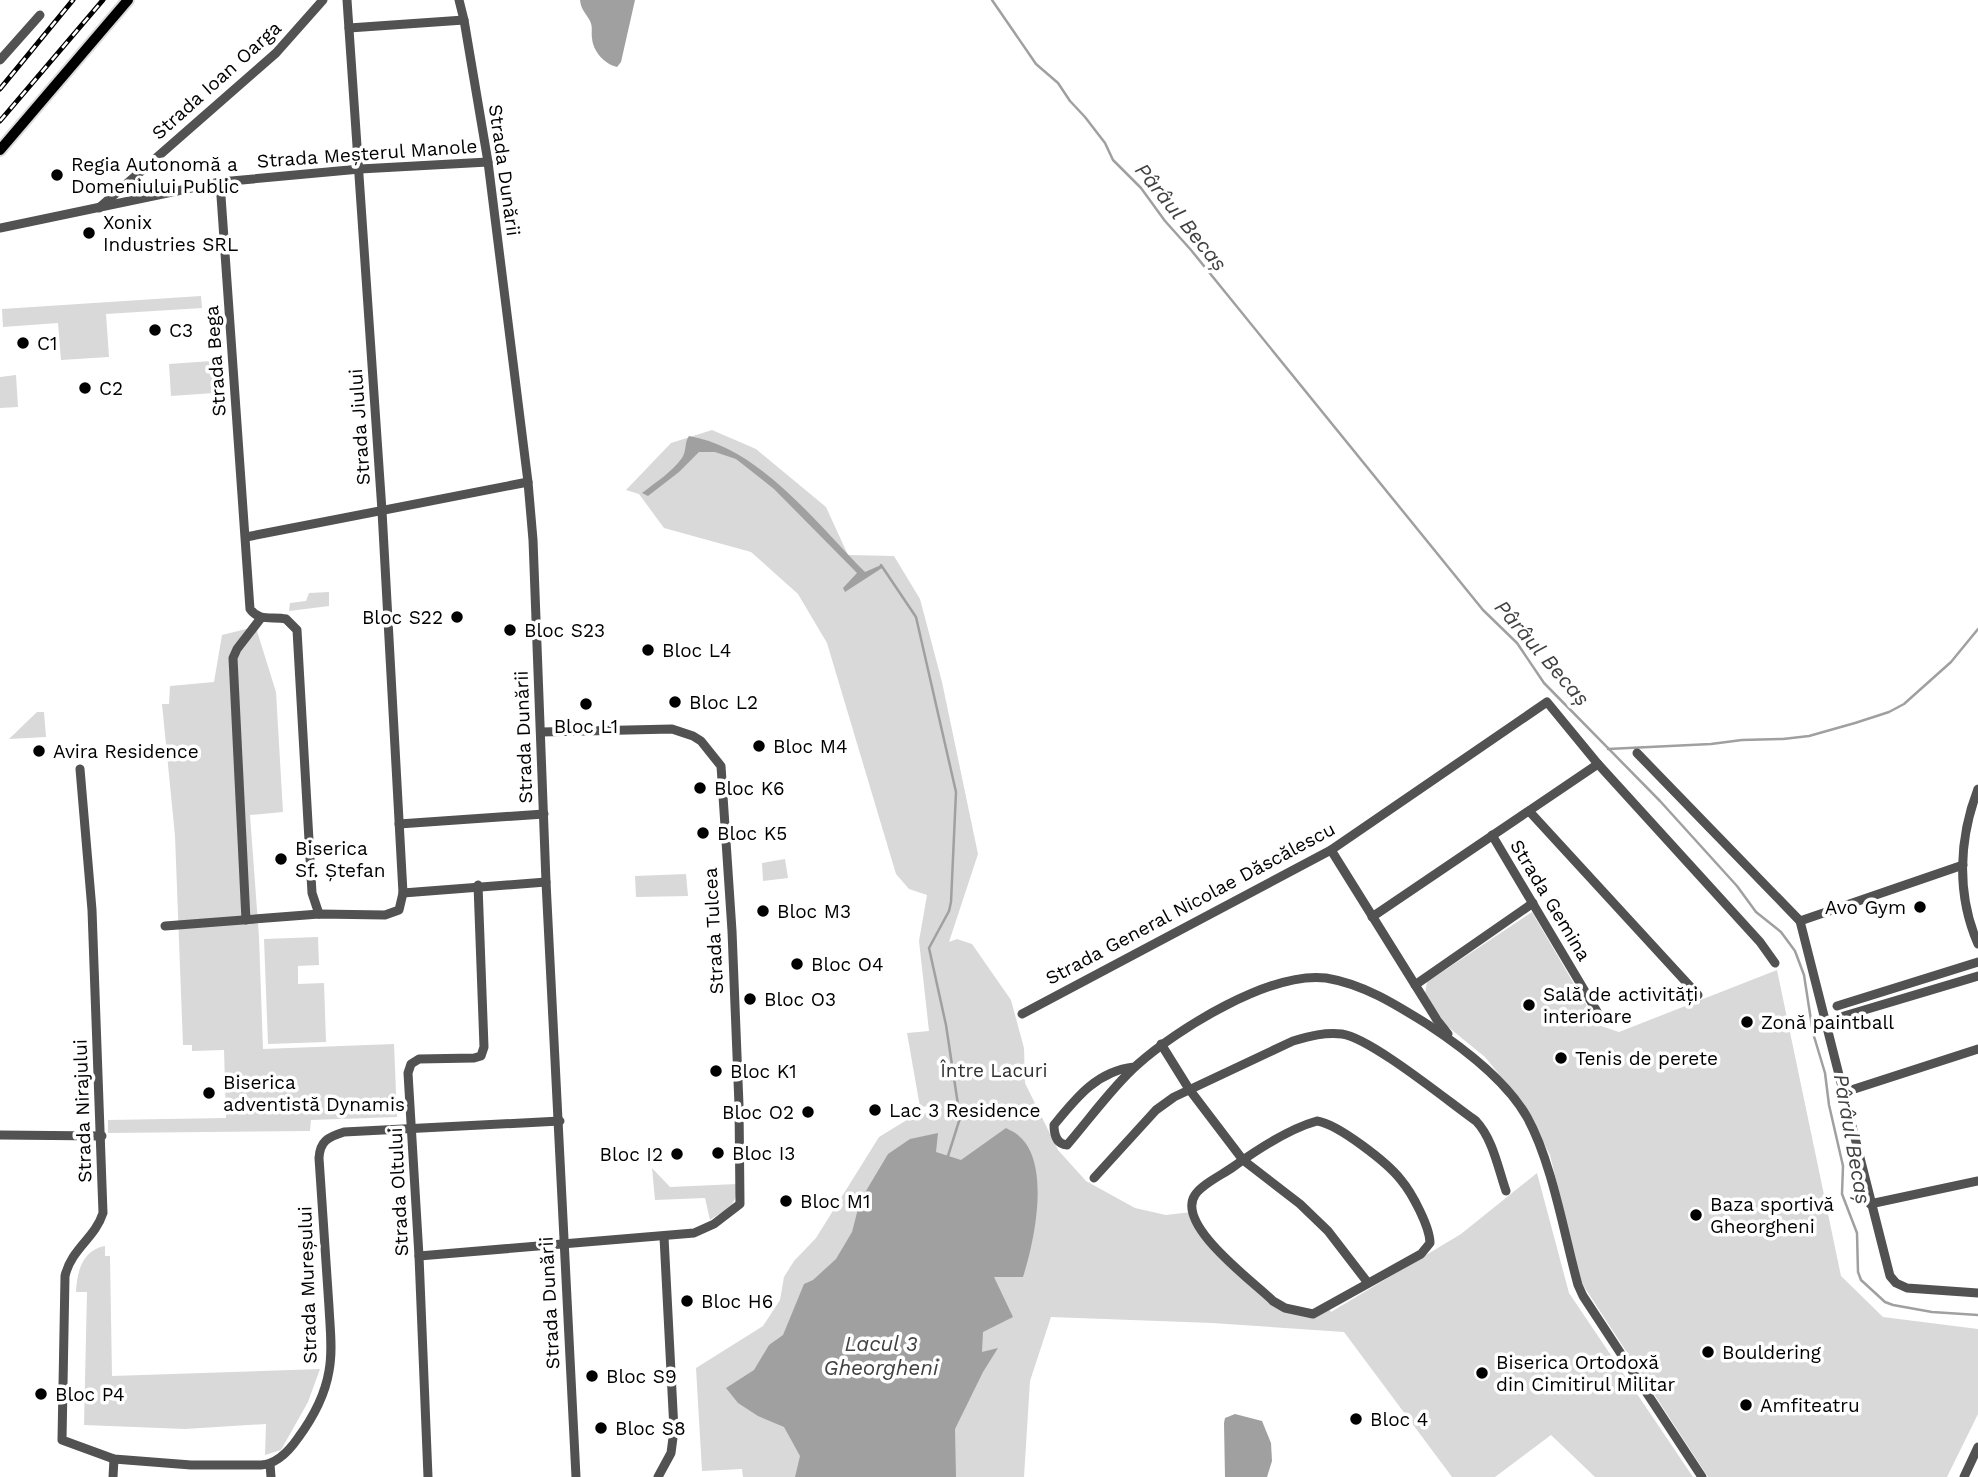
<svg xmlns="http://www.w3.org/2000/svg" width="1978" height="1477" font-family="'Work Sans',sans-serif">
  <style>
    .green { fill: #d9d9d9 }
    .water { fill: #a0a0a0 }
    .lines { fill: none; stroke-linecap: round; stroke-linejoin: round }
    .stream { stroke: #a0a0a0; stroke-width: 2.5 }
    .major-casing { stroke: #dbdbdb; stroke-width: 14 }
    .minor { stroke: #525252; stroke-width: 9 }
    .major { stroke: #000; stroke-width: 10 }
    .rail-casing { stroke: #000; stroke-width: 5 }
    .rail { stroke: #fff; stroke-width: 2.5; stroke-dasharray: 8; stroke-linecap: butt }
    .poi-dot { fill: #000; stroke: #fff; stroke-width: 2.5 }
    .labels { text-anchor: middle; stroke-width: 7; stroke-linejoin: round; paint-order: stroke }
    .street-label { font-size: 19px; fill: #000; stroke: #fff }
    .poi-label { font-size: 19px; fill: #000; stroke: #fff; text-anchor: start }
    .park-label { font-size: 19px; fill: #303030; stroke: #fff }
    .water-label { font-size: 21px; font-style: italic; fill: #414141; stroke: #fff }
  </style>
  <rect width="100%" height="100%" fill="#fff"/>
  <g class="green">
    <polygon points="201,296 202,308 106,314 109,357 61,360 58,323 3,327 2,309"/>
    <polygon points="212,361 214,393 171,396 169,364"/>
    <polygon points="16,375 18,407 0,408 0,377"/>
    <polygon points="712,430 756,449 826,507 848,555 894,556 920,599 942,682 978,854 949,942 957,939 972,944 1011,1000 1024,1048 1025,1083 1058,1150 1086,1181 1135,1208 1166,1215 1192,1212 1204,1236 1273,1301 1313,1314 1328,1307 1331,1312 1461,1234 1537,1173 1569,1293 1693,1477 1595,1477 1551,1435 1495,1477 1452,1477 1344,1332 1212,1323 1051,1317 1030,1381 1024,1477 743,1477 742,1469 702,1471 696,1368 763,1326 780,1300 784,1277 794,1261 816,1238 879,1137 910,1118 942,1108 941,1105 920,1107 907,1033 929,1031 919,941 927,895 909,889 896,874 827,643 798,594 751,552 664,528 639,494 626,490 671,443"/>
    <polygon points="329,592 329,606 289,611 290,603 306,601 309,593"/>
    <polygon points="246,629 257,631 276,692 283,812 250,815 259,937 263,1049 394,1044 397,1117 311,1120 310,1131 108,1133 108,1120 226,1118 224,1050 192,1051 192,1045 183,1045 175,836 162,704 169,704 170,686 214,682 222,635"/>
    <polygon points="37,712 44,712 46,737 9,739"/>
    <polygon points="785,859 788,878 763,881 762,863"/>
    <polygon points="686,874 688,896 636,897 635,876"/>
    <polygon points="1532,912 1598,1025 1619,1032 1777,970 1841,1276 1883,1317 1978,1329 1978,1414 1947,1477 1708,1477 1581,1282 1550,1155 1523,1104 1485,1057 1447,1026 1425,994 1427,982"/>
    <polygon points="318,937 319,965 298,966 298,984 324,983 326,1042 268,1044 264,939"/>
    <path d="M652 1168 670 1187 737 1184C737 1207 728 1208 710 1220L705 1198 655 1200Z"/>
    <path d="M105 1246V1256H110L112 1376 320 1369 308 1402 281 1450 265 1455 266 1424 185 1429 84 1425 87 1292H76C77 1272 82 1250 105 1246Z"/>
  </g>
  <g class="water">
    <path d="M580 0H635L621 62 617 67C605 64 593 52 592 38 591 32 593 27 590 21 586 13 581 10 580 0Z"/>
    <path d="M689 436C760 448 816 523 865 572L881 565 882 568 845 592 843 588 857 573 774 489 736 459 715 452H699L679 472 648 496 642 493C656 482 672 472 682 458 687 450 684 443 689 436Z"/>
    <path d="M1006 1128C1011 1131 1017 1133 1020 1137 1051 1165 1034 1243 1023 1277H994L1013 1317 983 1332 982 1352 998 1348 983 1372 955 1429 956 1477H795L800 1456 784 1427 758 1416 738 1403 726 1388 754 1370 769 1345 783 1335 804 1284 813 1280 836 1259 852 1232 860 1201 888 1154 910 1139 938 1133 936 1152 961 1160Z"/>
    <polygon points="1235,1414 1262,1421 1271,1443 1272,1461 1267,1477 1225,1477 1224,1423 1225,1418"/>
  </g>
  <g class="lines">
    <g class="stream">
      <polyline points="992,0 1036,64 1058,83 1070,101 1085,117 1105,143 1113,160 1141,188 1165,221 1191,250 1483,610 1517,643 1544,683 1660,801 1737,886 1756,912 1781,932 1795,951 1804,975 1813,1033 1825,1073 1829,1105 1843,1166 1842,1194 1857,1233 1858,1272 1861,1280 1885,1302 1893,1305 1932,1312 1978,1315"/>
      <polyline points="881,565 916,617 956,792 951,902 949,911 929,948 946,1025 960,1118 948,1156"/>
      <polyline points="1608,749 1711,744 1742,740 1783,739 1809,736 1855,723 1889,712 1904,704 1951,662 1978,629"/>
    </g>
    <g class="major-casing">
      <polyline id="major" points="0,150 128,0"/>
    </g>
    <g class="minor">
      <polyline points="459,0 464,20 488,162 528,482 533,540 546,882 576,1477"/>
      <polyline points="349,28 464,20"/>
      <polyline points="0,60 40,15"/>
      <path d="M220 182 250 609C259 622 273 616 286 619L297 630 312 893 319 914"/>
      <polyline points="99,208 276,53 323,0"/>
      <polyline points="0,228 220,182 360,169 488,162"/>
      <polyline points="246,537 528,482"/>
      <polyline points="1637,753 1800,921 1890,1276 1896,1283 1907,1288 1978,1293"/>
      <path d="M80 769 92 910 103 1213C95 1238 71 1249 65 1276L62 1440 114 1459 191 1465H261C277 1464 289 1451 298 1438 312 1419 325 1395 329 1371 333 1350 330 1328 329 1307 326 1257 322 1208 319 1158 320 1141 328 1137 344 1132L560 1121"/>
      <path d="M1978 789C1959 838 1956 894 1978 944"/>
      <polyline points="1529,811 1698,995"/>
      <polyline points="399,824 544,814"/>
      <polyline points="1492,835 1602,1020"/>
      <polyline points="1331,850 1437,1020 1448,1034"/>
      <polyline points="403,893 546,882"/>
      <polyline points="1372,917 1598,764"/>
      <polyline points="246,920 233,658 237,649 261,618"/>
      <polyline points="1800,921 1963,865"/>
      <polyline points="165,926 319,914 385,915 399,910 403,893 382,511 347,0"/>
      <polyline points="1415,985 1533,903"/>
      <polyline points="1837,1006 1978,962"/>
      <polyline points="1022,1014 1331,850 1547,702 1598,764 1760,942 1775,963"/>
      <polyline points="1844,1016 1978,976"/>
      <polyline points="1161,1044 1189,1089 1243,1160 1300,1204 1328,1231 1368,1283"/>
      <path d="M1134 1067C1097 1071 1076 1098 1054 1125 1054 1134 1056 1144 1067 1145 1088 1121 1113 1086 1137 1065 1177 1029 1271 971 1326 978 1363 984 1395 1004 1427 1024 1462 1047 1506 1080 1527 1117 1552 1162 1564 1234 1578 1285L1583 1296 1702 1477"/>
      <polyline points="1842,1093 1978,1049"/>
      <path d="M1317 1121C1338 1124 1388 1163 1401 1180 1412 1193 1430 1227 1430 1243L1421 1254 1313 1314 1285 1308 1273 1301C1254 1282 1175 1225 1195 1195 1202 1184 1222 1175 1233 1167 1258 1149 1288 1129 1317 1121Z"/>
      <polyline points="0,1135 102,1136"/>
      <path d="M1094 1178 1156 1110 1174 1097 1293 1041C1310 1036 1325 1032 1342 1034 1371 1038 1449 1102 1476 1121 1493 1139 1498 1168 1506 1191"/>
      <polyline points="1870,1204 1978,1181"/>
      <polyline points="419,1256 694,1233 714,1224 740,1204 739,1105 732,931 721,766 701,741 693,736 672,729 541,732"/>
      <polyline points="270,1464 271,1477"/>
      <polyline points="113,1477 114,1459"/>
      <polyline points="428,1477 419,1256 408,1073 411,1064 419,1059 474,1058 481,1056 484,1047 478,885"/>
      <polyline points="658,1477 671,1453 674,1430 664,1237"/>
      <polyline points="1964,1477 1978,1447"/>
    </g>
    <use href="#major" class="major"/>
    <g class="rail-casing">
      <g id="rail">
        <polyline points="0,89 73,0"/>
        <polyline points="0,121 103,0"/>
      </g>
    </g>
    <use href="#rail" class="rail"/>
  </g>
  <g class="poi-dot">
    <circle cx="57" cy="175" r="7"/>
    <circle cx="89" cy="233" r="7"/>
    <circle cx="155" cy="330" r="7"/>
    <circle cx="23" cy="343" r="7"/>
    <circle cx="85" cy="388" r="7"/>
    <circle cx="457" cy="617" r="7"/>
    <circle cx="510" cy="630" r="7"/>
    <circle cx="648" cy="650" r="7"/>
    <circle cx="675" cy="702" r="7"/>
    <circle cx="586" cy="704" r="7"/>
    <circle cx="759" cy="746" r="7"/>
    <circle cx="39" cy="751" r="7"/>
    <circle cx="700" cy="788" r="7"/>
    <circle cx="703" cy="833" r="7"/>
    <circle cx="281" cy="859" r="7"/>
    <circle cx="1920" cy="907" r="7"/>
    <circle cx="763" cy="911" r="7"/>
    <circle cx="797" cy="964" r="7"/>
    <circle cx="750" cy="999" r="7"/>
    <circle cx="1529" cy="1005" r="7"/>
    <circle cx="1747" cy="1022" r="7"/>
    <circle cx="1561" cy="1058" r="7"/>
    <circle cx="716" cy="1071" r="7"/>
    <circle cx="209" cy="1093" r="7"/>
    <circle cx="875" cy="1110" r="7"/>
    <circle cx="808" cy="1112" r="7"/>
    <circle cx="718" cy="1153" r="7"/>
    <circle cx="677" cy="1154" r="7"/>
    <circle cx="786" cy="1201" r="7"/>
    <circle cx="1696" cy="1215" r="7"/>
    <circle cx="687" cy="1301" r="7"/>
    <circle cx="1708" cy="1352" r="7"/>
    <circle cx="1482" cy="1373" r="7"/>
    <circle cx="592" cy="1376" r="7"/>
    <circle cx="41" cy="1394" r="7"/>
    <circle cx="1746" cy="1405" r="7"/>
    <circle cx="1356" cy="1419" r="7"/>
    <circle cx="601" cy="1428" r="7"/>
  </g>
  <g class="labels">
    <g class="street-label">
      <text transform="translate(216 80) rotate(-42)" y="7">Strada Ioan Oarga</text>
      <text transform="translate(367 153) rotate(-4)" y="7">Strada Meșterul Manole</text>
      <text transform="translate(505 170) rotate(82)" y="7">Strada Dunării</text>
      <text transform="translate(215 361) rotate(-94)" y="7">Strada Bega</text>
      <text transform="translate(359 427) rotate(-94)" y="7">Strada Jiului</text>
      <text transform="translate(523 737) rotate(-92)" y="7">Strada Dunării</text>
      <text transform="translate(1551 900) rotate(59)" y="7">Strada Gemina</text>
      <text transform="translate(1190 903) rotate(-28)" y="7">Strada General Nicolae Dăscălescu</text>
      <text transform="translate(713 931) rotate(-93)" y="7">Strada Tulcea</text>
      <text transform="translate(82 1111) rotate(-92)" y="7">Strada Nirajului</text>
      <text transform="translate(398 1192) rotate(-93)" y="7">Strada Oltului</text>
      <text transform="translate(307 1285) rotate(-92)" y="7">Strada Mureșului</text>
      <text transform="translate(549 1303) rotate(-93)" y="7">Strada Dunării</text>
    </g>
    <g class="poi-label">
      <text x="71" y="171">Regia Autonomă a<tspan x="71" dy="22">Domeniului Public</tspan></text>
      <text x="103" y="229">Xonix<tspan x="103" dy="22">Industries SRL</tspan></text>
      <text x="169" y="337">C3</text>
      <text x="37" y="350">C1</text>
      <text x="99" y="395">C2</text>
      <text x="443" y="624" text-anchor="end">Bloc S22</text>
      <text x="524" y="637">Bloc S23</text>
      <text x="662" y="657">Bloc L4</text>
      <text x="689" y="709">Bloc L2</text>
      <text x="586" y="733" text-anchor="middle">Bloc L1</text>
      <text x="773" y="753">Bloc M4</text>
      <text x="53" y="758">Avira Residence</text>
      <text x="714" y="795">Bloc K6</text>
      <text x="717" y="840">Bloc K5</text>
      <text x="295" y="855">Biserica<tspan x="295" dy="22">Sf. Ștefan</tspan></text>
      <text x="1906" y="914" text-anchor="end">Avo Gym</text>
      <text x="777" y="918">Bloc M3</text>
      <text x="811" y="971">Bloc O4</text>
      <text x="1543" y="1001">Sală de activități<tspan x="1543" dy="22">interioare</tspan></text>
      <text x="764" y="1006">Bloc O3</text>
      <text x="1761" y="1029">Zonă paintball</text>
      <text x="1575" y="1065">Tenis de perete</text>
      <text x="730" y="1078">Bloc K1</text>
      <text x="223" y="1089">Biserica<tspan x="223" dy="22">adventistă Dynamis</tspan></text>
      <text x="889" y="1117">Lac 3 Residence</text>
      <text x="794" y="1119" text-anchor="end">Bloc O2</text>
      <text x="732" y="1160">Bloc I3</text>
      <text x="663" y="1161" text-anchor="end">Bloc I2</text>
      <text x="800" y="1208">Bloc M1</text>
      <text x="1710" y="1211">Baza sportivă<tspan x="1710" dy="22">Gheorgheni</tspan></text>
      <text x="701" y="1308">Bloc H6</text>
      <text x="1722" y="1359">Bouldering</text>
      <text x="1496" y="1369">Biserica Ortodoxă<tspan x="1496" dy="22">din Cimitirul Militar</tspan></text>
      <text x="606" y="1383">Bloc S9</text>
      <text x="55" y="1401">Bloc P4</text>
      <text x="1760" y="1412">Amfiteatru</text>
      <text x="1370" y="1426">Bloc 4</text>
      <text x="615" y="1435">Bloc S8</text>
    </g>
    <g class="park-label">
      <text x="994" y="1077">Între Lacuri</text>
    </g>
    <g class="water-label">
      <text transform="translate(1181 217) rotate(51)" y="7">Pârâul Becaș</text>
      <text transform="translate(1542 653) rotate(49)" y="7">Pârâul Becaș</text>
      <text transform="translate(1852 1139) rotate(80)" y="7">Pârâul Becaș</text>
      <text x="881" y="1351">Lacul 3<tspan x="881" dy="24">Gheorgheni</tspan></text>
    </g>
  </g>
</svg>
